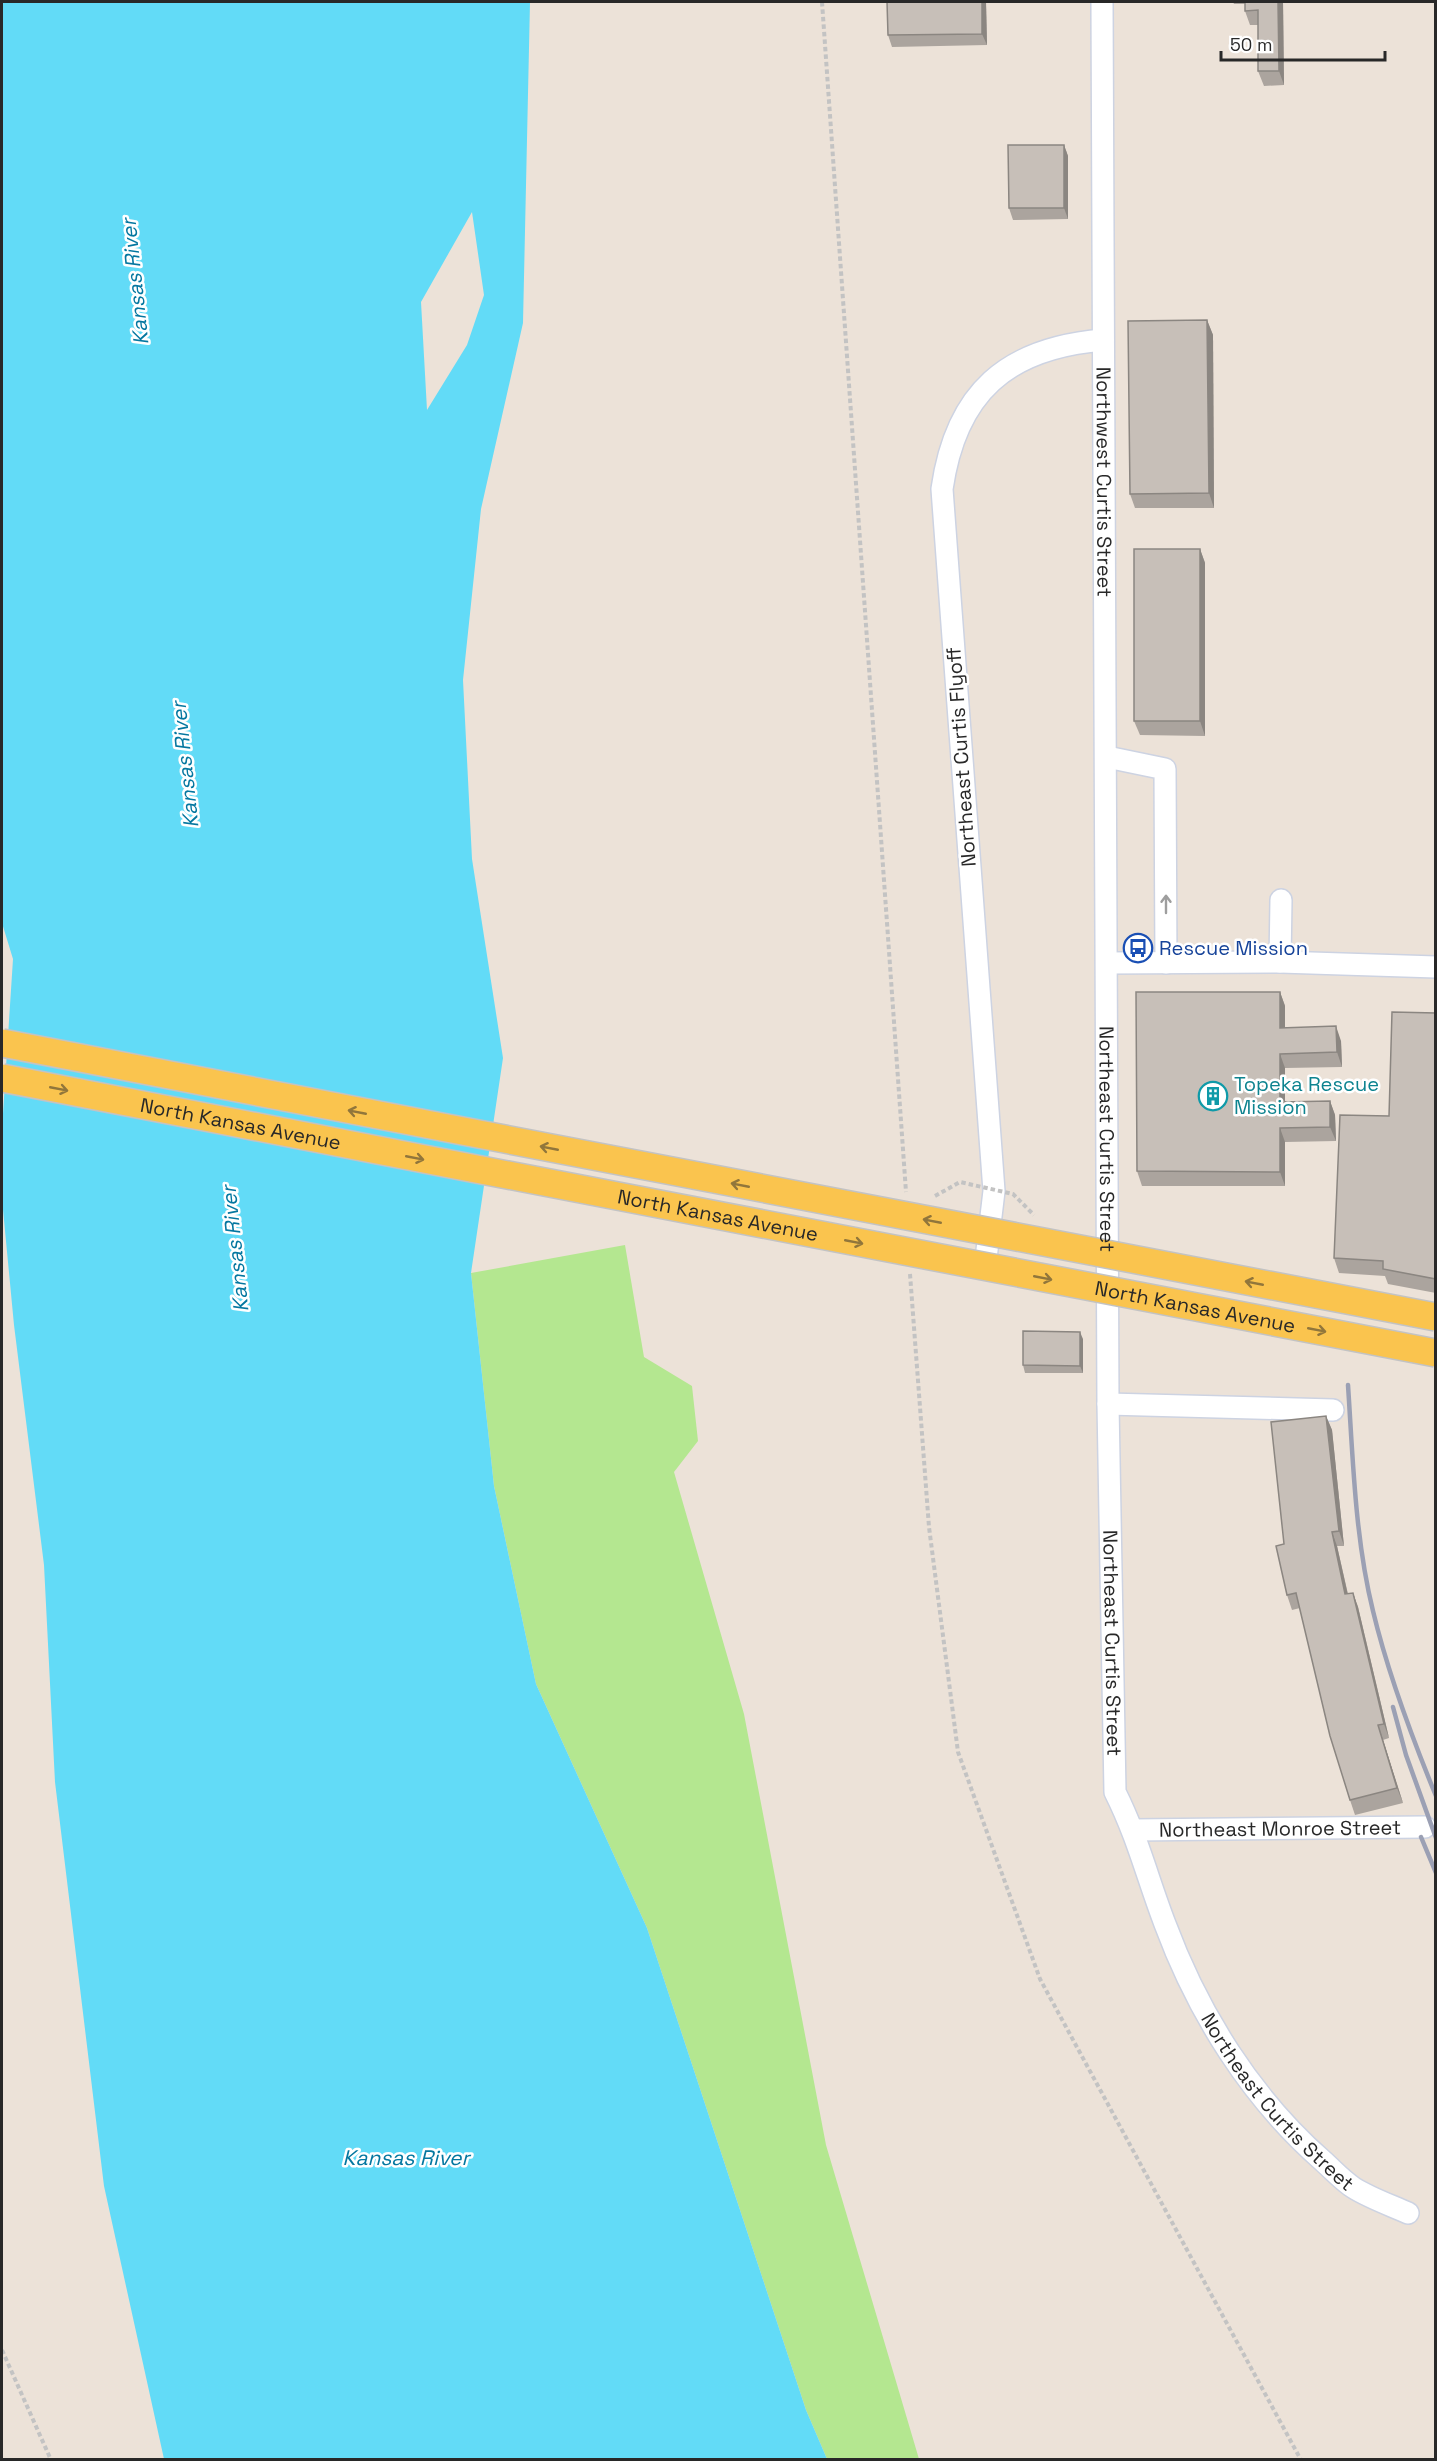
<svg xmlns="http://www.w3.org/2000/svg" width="1437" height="2461" font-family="'Space Grotesk',sans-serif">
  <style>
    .green { fill: #b4e790 }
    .water { fill: #62dbf7; fill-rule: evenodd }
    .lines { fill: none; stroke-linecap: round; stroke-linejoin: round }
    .minor-casing { stroke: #cdd3e2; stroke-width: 24 }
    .path { stroke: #c3c3c3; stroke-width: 4; stroke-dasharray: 4.5 3; stroke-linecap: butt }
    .minor { stroke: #fff; stroke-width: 21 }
    .rail { stroke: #9ba0b4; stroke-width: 4.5 }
    .major-bridge-casing { stroke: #c3c3c3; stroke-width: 30; stroke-linecap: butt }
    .path-bridge { stroke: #c3c3c3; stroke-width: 4; stroke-dasharray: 4.5 3; stroke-linecap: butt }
    .major-bridge { stroke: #fac44e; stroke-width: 27 }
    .wall { fill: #aba49e }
    .shaded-wall { fill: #8b8681 }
    .building { fill: #c7bfb8; stroke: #8b8681; stroke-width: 1.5 }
    .oneway { stroke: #9e9e9e }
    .oneway2 { stroke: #91763b }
    .labels { text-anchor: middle; stroke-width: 5; stroke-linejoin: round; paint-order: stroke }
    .street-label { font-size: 20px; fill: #282828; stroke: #fff }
    .transit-label { font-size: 20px; fill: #164399; stroke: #fff; text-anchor: start }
    .culture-label { font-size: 20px; fill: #0d838f; stroke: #fff; text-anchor: start }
    .water-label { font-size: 21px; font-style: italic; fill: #0477a0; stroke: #fff }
  </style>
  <rect width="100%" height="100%" fill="#ece2d8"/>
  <polygon class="green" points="625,1245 644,1357 692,1386 698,1441 674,1472 744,1714 826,2145 919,2459 827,2459 806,2410 647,1928 536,1684 494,1486 471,1273"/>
  <path class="water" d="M2 2H530L523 323 481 509 463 680 472 859 503 1058 471 1273 494 1486 536 1684 647 1928 806 2410 827 2459H164L104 2186 55 1782 44 1565 14 1325 2 1199V1129L13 959 2 923ZM472 212 484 295 467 345 427 410 421 302Z"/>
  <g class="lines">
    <g class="minor-casing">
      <g id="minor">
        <path id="s1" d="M1102 2 1108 1404 1115 1792C1138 1838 1147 1877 1165 1924 1198 2013 1251 2098 1323 2161 1333 2170 1343 2181 1354 2188 1370 2198 1390 2205 1408 2213"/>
        <polyline points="1107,757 1165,769 1166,963"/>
        <polyline points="1280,962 1281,900"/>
        <polyline points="1108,963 1280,962 1436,967"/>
        <path d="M985 1267 994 1191 942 489C956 392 1007 348 1103 340"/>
        <polyline points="1108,1404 1333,1410"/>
        <path id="s2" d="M1134 1830 1425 1827"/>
      </g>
    </g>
    <g class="path">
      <polyline points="822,2 906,1192"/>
      <polyline points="910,1274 929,1527 958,1752 1040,1979 1301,2460"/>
      <polyline points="2,2350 51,2460"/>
    </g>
    <use href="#minor" class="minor"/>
    <g class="rail">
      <path d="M1348 1385C1353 1460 1355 1538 1373 1611 1388 1674 1411 1735 1436 1796"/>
      <polyline points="1393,1707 1406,1755 1436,1838"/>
      <polyline points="1421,1837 1436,1873"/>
    </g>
    <g class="major-bridge-casing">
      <g id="major-bridge">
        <polyline points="2,1043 1436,1317"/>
        <path id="s3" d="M2 1078 1436 1353"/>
      </g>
    </g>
    <polyline class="path-bridge" points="935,1196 960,1182 1013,1194 1034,1215"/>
    <use href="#major-bridge" class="major-bridge"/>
  </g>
  <g class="wall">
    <polygon points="887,2 986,2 987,45 892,47 888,35"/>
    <polygon points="1233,2 1283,2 1284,85 1264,86 1258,71 1258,25 1250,25 1245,11 1245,4 1234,4"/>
    <polygon points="1064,145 1068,156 1068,219 1013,220 1009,208"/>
    <polygon points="1207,320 1213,335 1214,508 1135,508 1130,494"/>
    <polygon points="1200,549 1205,563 1205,736 1140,735 1134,721"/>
    <polygon points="1280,992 1285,1006 1285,1028 1341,1041 1342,1067 1285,1068 1285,1102 1330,1101 1335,1115 1336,1141 1285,1142 1285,1186 1142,1186 1137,1171"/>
    <polygon points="1436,1013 1436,1293 1388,1284 1385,1276 1339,1273 1334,1258 1389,1116"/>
    <polygon points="1083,1339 1083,1373 1025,1373 1023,1365"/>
    <polygon points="1326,1416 1332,1430 1344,1546 1337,1546 1348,1594 1353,1593 1358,1607 1389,1738 1383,1740 1403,1803 1355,1815 1350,1800 1300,1608 1292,1610 1287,1595 1284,1544"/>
  </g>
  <g class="shaded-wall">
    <polygon points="982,2 986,2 987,45 982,34"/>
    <polygon points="1278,2 1283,2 1284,85 1279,71"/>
    <polygon points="1064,145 1068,156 1068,219 1064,208"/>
    <polygon points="1207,320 1213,335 1214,508 1209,493"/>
    <polygon points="1200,549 1205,563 1205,736 1200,721"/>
    <polygon points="1280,992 1285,1006 1285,1042 1280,1028"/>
    <polygon points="1336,1026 1341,1041 1342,1067 1337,1052"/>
    <polygon points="1280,1054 1285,1068 1285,1116 1280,1102"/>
    <polygon points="1330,1101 1335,1115 1336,1141 1330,1127"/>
    <polygon points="1280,1128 1285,1142 1285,1186 1280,1172"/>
    <polygon points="1080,1332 1083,1339 1083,1373 1080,1366"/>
    <polygon points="1326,1416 1332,1430 1344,1546 1339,1531"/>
    <polygon points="1332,1532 1337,1546 1351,1609 1345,1594"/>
    <polygon points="1353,1593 1358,1607 1389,1738 1384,1724"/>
    <polygon points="1378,1725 1383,1740 1403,1803 1397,1788"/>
  </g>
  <g class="building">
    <polygon points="887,2 982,2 982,34 888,35"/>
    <polygon points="1245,2 1278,2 1279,71 1258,71 1258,10 1245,11"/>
    <polygon points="1008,145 1064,145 1064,208 1009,208"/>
    <polygon points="1207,320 1209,493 1130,494 1128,321"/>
    <rect x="1134" y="549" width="66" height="172"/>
    <polygon points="1136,992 1280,992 1280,1028 1336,1026 1337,1052 1280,1054 1280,1102 1330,1101 1330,1127 1280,1128 1280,1172 1137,1171"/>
    <polygon points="1392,1012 1436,1013 1436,1279 1383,1269 1383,1261 1334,1258 1340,1115 1389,1116"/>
    <polygon points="1023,1331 1080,1332 1080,1366 1023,1365"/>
    <polygon points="1326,1416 1339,1531 1332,1532 1345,1594 1353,1593 1384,1724 1378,1725 1397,1788 1350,1800 1330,1736 1296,1593 1287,1595 1276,1546 1284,1544 1271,1422"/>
  </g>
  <defs><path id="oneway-shaft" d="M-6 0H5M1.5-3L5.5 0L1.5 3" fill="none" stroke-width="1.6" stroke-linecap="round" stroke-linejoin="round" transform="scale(1.5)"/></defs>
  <use class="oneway" href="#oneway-shaft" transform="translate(1166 904) rotate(-90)"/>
  <g class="oneway2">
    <use href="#oneway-shaft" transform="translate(59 1089) rotate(11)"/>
    <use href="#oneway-shaft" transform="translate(357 1112) rotate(-169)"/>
    <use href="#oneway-shaft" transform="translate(549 1148) rotate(-169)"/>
    <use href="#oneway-shaft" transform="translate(415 1158) rotate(11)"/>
    <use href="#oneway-shaft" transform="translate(740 1185) rotate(-169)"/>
    <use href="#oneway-shaft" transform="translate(932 1221) rotate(-169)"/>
    <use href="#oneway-shaft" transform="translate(854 1242) rotate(11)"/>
    <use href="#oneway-shaft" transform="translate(1043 1278) rotate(11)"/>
    <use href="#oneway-shaft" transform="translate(1254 1283) rotate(-169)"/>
    <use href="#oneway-shaft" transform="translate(1317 1330) rotate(11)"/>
  </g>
  <defs>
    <g id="bus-ring" transform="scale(1.5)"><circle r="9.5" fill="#fff" stroke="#1a4fb4" stroke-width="1.5"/><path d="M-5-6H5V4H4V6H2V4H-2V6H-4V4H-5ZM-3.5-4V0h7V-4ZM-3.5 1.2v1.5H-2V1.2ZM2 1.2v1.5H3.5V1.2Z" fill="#1a4fb4"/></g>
    <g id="building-ring" transform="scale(1.5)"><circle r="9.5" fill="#fff" stroke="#0f9aa8" stroke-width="1.5"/><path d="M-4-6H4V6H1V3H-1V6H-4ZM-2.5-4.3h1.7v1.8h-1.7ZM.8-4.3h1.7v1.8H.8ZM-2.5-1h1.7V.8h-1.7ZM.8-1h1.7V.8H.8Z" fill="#0f9aa8"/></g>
  </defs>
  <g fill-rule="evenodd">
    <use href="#bus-ring" x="1138" y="948"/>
    <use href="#building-ring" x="1213" y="1096"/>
  </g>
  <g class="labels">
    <g class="street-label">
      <text dy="7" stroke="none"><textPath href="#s1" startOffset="480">Northwest Curtis Street</textPath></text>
      <text transform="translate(961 757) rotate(-94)" y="7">Northeast Curtis Flyoff</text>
      <text dy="7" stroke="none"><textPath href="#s3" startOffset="243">North Kansas Avenue</textPath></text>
      <text dy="7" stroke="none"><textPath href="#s1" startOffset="1137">Northeast Curtis Street</textPath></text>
      <text dy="7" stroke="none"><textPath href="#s3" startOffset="729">North Kansas Avenue</textPath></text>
      <text dy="7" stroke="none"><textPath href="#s3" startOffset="1215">North Kansas Avenue</textPath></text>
      <text dy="7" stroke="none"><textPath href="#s1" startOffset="1641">Northeast Curtis Street</textPath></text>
      <text dy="7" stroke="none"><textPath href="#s2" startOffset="146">Northeast Monroe Street</textPath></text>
      <text dy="7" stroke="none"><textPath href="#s1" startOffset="2144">Northeast Curtis Street</textPath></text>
    </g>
    <g class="transit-label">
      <text x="1159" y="955">Rescue Mission</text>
    </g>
    <g class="culture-label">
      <text x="1234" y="1091">Topeka Rescue<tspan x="1234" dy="23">Mission</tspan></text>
    </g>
    <g class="water-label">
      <text transform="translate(135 282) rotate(-96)" y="7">Kansas River</text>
      <text transform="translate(185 765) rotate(-96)" y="7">Kansas River</text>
      <text transform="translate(235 1249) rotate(-96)" y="7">Kansas River</text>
      <text x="406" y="2165">Kansas River</text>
    </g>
  </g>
  <rect width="1437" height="2461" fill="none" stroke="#282828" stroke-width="6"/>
  <path d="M1221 51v9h164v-9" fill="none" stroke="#282828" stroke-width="3"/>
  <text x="1230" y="51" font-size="18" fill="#282828" stroke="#ffffff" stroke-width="4.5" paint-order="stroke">50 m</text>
</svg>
